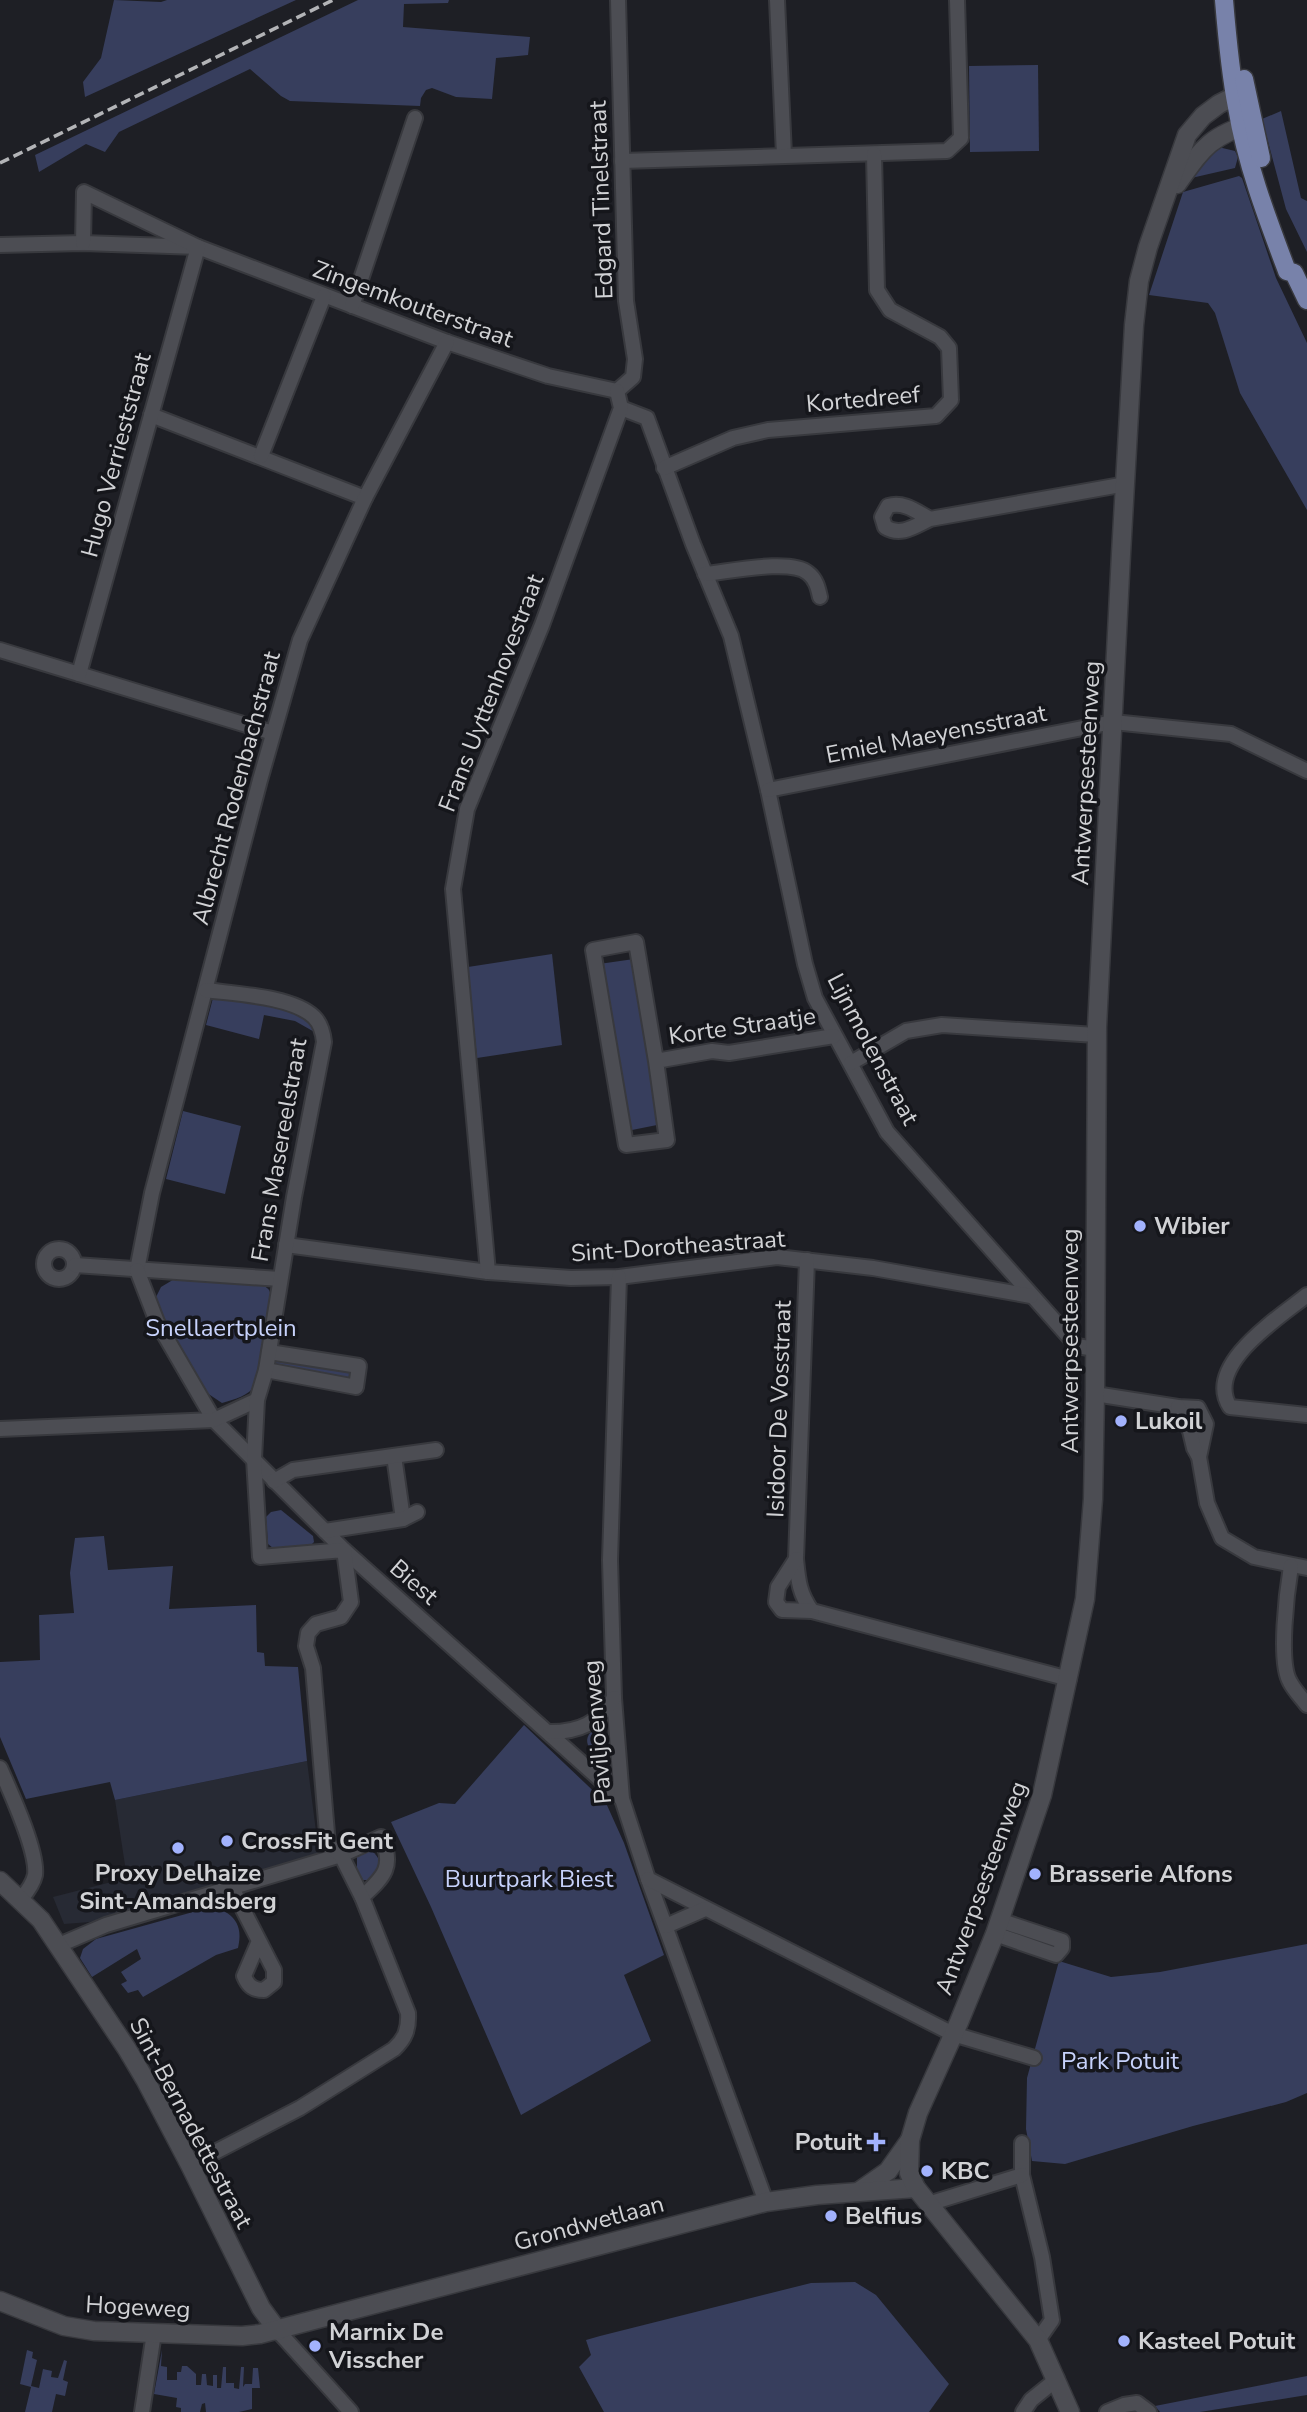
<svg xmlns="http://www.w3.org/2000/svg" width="1307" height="2412" font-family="'Nunito Sans',sans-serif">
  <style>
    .built { fill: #272a34 }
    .green { fill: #373e5d }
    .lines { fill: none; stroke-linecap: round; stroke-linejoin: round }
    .street-casing { stroke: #38393e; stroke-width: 18 }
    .secondary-casing { stroke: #38393e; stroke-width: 21 }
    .primary-casing { stroke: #38393e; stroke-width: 21 }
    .street { stroke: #4c4d53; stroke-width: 14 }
    .secondary { stroke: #4c4d53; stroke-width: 18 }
    .primary { stroke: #7882aa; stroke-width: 18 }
    .rail { stroke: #b3b4b7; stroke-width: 3.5; stroke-dasharray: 10 5; stroke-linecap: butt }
    .poi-dot { fill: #a2b2fd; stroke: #15161b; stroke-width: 2.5 }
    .labels { text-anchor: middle; stroke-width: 7; stroke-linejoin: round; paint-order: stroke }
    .street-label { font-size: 24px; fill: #d1d2d5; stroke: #15161b }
    .poi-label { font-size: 24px; font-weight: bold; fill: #d1d2d5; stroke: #15161b; text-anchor: start }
    .park-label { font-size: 24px; fill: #c7d2fb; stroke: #15161b }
  </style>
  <rect width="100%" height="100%" fill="#1e1f25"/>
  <polygon class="built" points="307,1761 319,1855 90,1922 64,1924 53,1897 127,1878 115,1800"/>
  <g class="green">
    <polygon points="114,0 161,2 167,0 296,0 85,97 83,82 101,58"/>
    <polygon points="358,0 449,0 448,3 404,4 403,27 530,37 528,55 496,58 492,99 456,97 432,88 426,90 421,98 420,106 290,101 281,96 250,69 119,132 105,152 86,144 39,172 35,155"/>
    <polygon points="1038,65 1039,151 970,152 969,66"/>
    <polygon points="1281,111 1301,198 1307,201 1307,252 1286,209 1262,119"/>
    <polygon points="1214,146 1235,151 1238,157 1235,168 1187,179"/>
    <polygon points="1239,176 1242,178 1276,278 1307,343 1307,510 1240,393 1215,313 1208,303 1149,295 1183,192"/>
    <polygon points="552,954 562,1045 477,1058 468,967"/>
    <polygon points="634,959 662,1124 627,1131 599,964"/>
    <polygon points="214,994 295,1010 312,1023 318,1034 295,1021 264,1015 259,1039 206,1025"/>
    <polygon points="183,1111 241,1126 225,1194 166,1179"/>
    <path d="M176 1278C193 1278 259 1276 269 1290 271 1293 271 1297 272 1301L258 1382C249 1396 237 1399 222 1403L201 1389 161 1319 156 1297 161 1287Z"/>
    <polygon points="276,1357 354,1371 352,1381 274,1367"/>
    <polygon points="281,1510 313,1536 314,1542 310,1546 273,1548 268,1544 266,1517 271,1512"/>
    <polygon points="104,1536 108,1570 173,1566 169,1609 256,1605 257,1652 264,1653 265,1666 298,1667 307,1761 115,1800 110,1782 26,1799 0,1737 0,1662 40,1660 39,1615 74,1613 70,1573 75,1538"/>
    <polygon points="524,1725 606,1803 624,1843 664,1955 624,1975 651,2041 521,2115 431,1907 391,1822 439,1803 455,1804"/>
    <path d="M595 1728 600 1729 605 1732 609 1742 604 1754H595C585 1745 584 1737 595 1728Z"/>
    <path d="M366 1850C375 1850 380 1859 381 1868L373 1880H363L357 1870V1856Z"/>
    <path d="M211 1907C233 1911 244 1925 238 1948L216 1955 143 1997 138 1990 128 1993 121 1984 127 1981 121 1972 141 1959 137 1949 92 1977 80 1958 83 1949 96 1939Z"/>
    <polygon points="1307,1944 1307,2093 1286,2102 1193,2126 1065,2164 1032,2161 1026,2129 1027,2078 1059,1961 1111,1977 1160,1972"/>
    <polygon points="855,2282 876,2295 949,2384 929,2412 604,2412 579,2367 591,2355 586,2340 600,2336 811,2283"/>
    <polygon points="27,2350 33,2352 32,2358 37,2360 31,2386 39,2388 43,2369 52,2371 51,2377 58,2378 64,2360 67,2361 63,2380 68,2382 65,2396 56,2394 52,2412 25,2412 31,2387 20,2384"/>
    <polygon points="162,2350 161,2366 167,2367 167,2380 177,2380 177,2372 181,2372 182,2366 187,2366 196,2374 196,2385 201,2385 202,2374 206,2374 207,2385 213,2386 213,2375 217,2375 217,2388 221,2388 223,2367 226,2367 226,2383 234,2383 234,2388 239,2389 241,2367 244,2367 243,2387 245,2384 252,2384 253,2368 258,2368 260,2388 252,2388 252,2409 239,2412 206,2412 205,2403 202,2404 200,2412 181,2412 181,2408 176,2407 177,2398 154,2394"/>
    <polygon points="1307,2376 1307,2395 1200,2412 1160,2412 1155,2406"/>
  </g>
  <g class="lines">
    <g class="street-casing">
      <g id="street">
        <polyline points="777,0 784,155"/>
        <polyline points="622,161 947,151 961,138 957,0"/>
        <polyline points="0,245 83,243 198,247 447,342 548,376 617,391"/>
        <polyline points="352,306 415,118"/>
        <polyline points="617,391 633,377 635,359 626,301 618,0"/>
        <polyline points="621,408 647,418 693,544 731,636 768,790 805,964 815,998 887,1132 1077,1346 1095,1349"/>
        <polyline points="151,415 365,498"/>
        <polyline points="261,456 324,296"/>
        <polyline points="664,468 733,438 768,430 936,416 951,400 949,348 940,337 890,310 877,290 874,154"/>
        <path d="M930 519C917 512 904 501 888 506L882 517 885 527C901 537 915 526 930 519L1126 484"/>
        <path d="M705 574C728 572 791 558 808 573 816 579 818 588 820 597"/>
        <polyline points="0,650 273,733"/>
        <polyline points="79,674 198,247 84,192 83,243"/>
        <polyline points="768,790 1113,722 1231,734 1307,771"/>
        <polyline points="656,1061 667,1140 626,1145 593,950 636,942 656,1061 712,1051 729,1053 834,1036"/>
        <polyline points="851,1063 906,1031 942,1025 1096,1035"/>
        <polyline points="286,1245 488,1272 571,1278 619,1277 777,1257 873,1268 1031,1296"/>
        <circle cx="59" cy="1264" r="15"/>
        <path d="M807 1260 796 1559C798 1579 799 1594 812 1611L1069 1679"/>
        <polyline points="75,1265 280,1279"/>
        <polyline points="137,1270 152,1193 260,780 300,640 365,498 447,342"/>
        <polyline points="137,1270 157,1322 214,1420 344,1550 622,1799"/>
        <polyline points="488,1272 453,889 467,809 542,625 621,408 617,391"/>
        <polyline points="619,1277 610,1560 614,1698 622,1799 648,1879 766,2202"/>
        <path d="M1307 1295C1280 1317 1203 1365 1230 1407L1307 1415"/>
        <polyline points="266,1370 356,1387 359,1366 269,1352"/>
        <polyline points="1095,1394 1178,1407 1198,1408 1206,1424 1199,1457"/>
        <polyline points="1178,1407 1190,1431 1194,1448 1199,1457 1207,1503 1222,1538 1254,1557 1307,1568"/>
        <polyline points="0,1429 214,1420 257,1400"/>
        <polyline points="394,1456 403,1519"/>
        <polyline points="274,1481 293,1470 436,1450"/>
        <polyline points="325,1531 403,1519 417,1512"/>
        <polyline points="796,1559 778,1587 776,1602 782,1610 812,1611"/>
        <path d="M1291 1566C1287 1590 1278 1662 1290 1682 1294 1690 1301 1697 1307 1705"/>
        <path d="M550 1732C580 1732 598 1723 614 1698"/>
        <path d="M0 1768C10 1791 38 1851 35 1875 33 1884 27 1892 21 1899"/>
        <polyline points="648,1879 953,2034 1034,2058"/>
        <path d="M232 1888 274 1970V1982L264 1990C253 1990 248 1986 244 1976L259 1941"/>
        <polyline points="666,1926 705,1909"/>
        <polyline points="995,1934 1056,1955 1062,1948 1062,1941 999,1920"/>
        <path d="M59 1945 106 1925 341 1855 381 1837C395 1866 384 1877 362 1897"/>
        <polyline points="1022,2143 1022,2175 1042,2257 1052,2320 1038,2340"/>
        <path d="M190 2165 300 2108 394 2049C405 2039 409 2029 408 2013L362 1897 341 1855 328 1845 313 1668 306 1646 308 1633 316 1624 341 1617 351 1602 344 1550 260 1557 254 1459 257 1400 266 1370 294 1197 324 1042C323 1032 321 1024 314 1017 292 996 235 994 206 990"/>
        <polyline points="928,2204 1022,2175"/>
        <polyline points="278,2331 351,2412"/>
        <polyline points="142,2412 154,2333"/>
        <polyline points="1023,2412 1031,2400 1057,2379"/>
        <polyline points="1107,2412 1124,2405 1137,2403 1149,2412"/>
      </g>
    </g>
    <g class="secondary-casing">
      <g id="secondary">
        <path d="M1177 184C1202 149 1209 136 1253 123"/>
        <polyline points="0,1881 41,1920 127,2049 146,2081 190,2165 261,2308 278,2331"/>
        <polyline points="858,2192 888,2171 910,2140"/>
        <polyline points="0,2301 64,2326 94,2331 242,2336 260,2334 766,2202 817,2195 916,2188"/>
        <polyline points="1070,2412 1038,2340 916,2188 909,2173 910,2140 918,2113 959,2022 995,1934 1042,1795 1085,1599 1093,1499 1095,1394 1097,1027 1121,554 1134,325 1139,281 1148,247 1187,135 1203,116 1219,104 1235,96 1247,94"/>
      </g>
    </g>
    <g class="primary-casing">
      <g id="primary">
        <path d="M1224 0C1227 36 1230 72 1237 107 1246 163 1267 218 1287 271L1294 273 1307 300"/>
        <polyline points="1244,79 1261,158"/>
      </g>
    </g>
    <use href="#street" class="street"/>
    <use href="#secondary" class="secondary"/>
    <use href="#primary" class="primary"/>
    <polyline class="rail" points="0,163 333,0"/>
  </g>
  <g class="poi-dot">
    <circle cx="1140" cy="1226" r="7"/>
    <circle cx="1121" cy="1421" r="7"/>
    <circle cx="227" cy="1841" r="7"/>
    <circle cx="178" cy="1848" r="7"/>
    <circle cx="1035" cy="1874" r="7"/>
    <path d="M872.5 2131.5h7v7h7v7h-7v7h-7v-7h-7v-7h7z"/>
    <circle cx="927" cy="2171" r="7"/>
    <circle cx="831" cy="2216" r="7"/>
    <circle cx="1124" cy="2341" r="7"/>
    <circle cx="315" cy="2346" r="7"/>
  </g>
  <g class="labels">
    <g class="street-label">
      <text transform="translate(601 200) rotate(-92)" y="8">Edgard Tinelstraat</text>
      <text transform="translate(413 304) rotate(20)" y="8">Zingemkouterstraat</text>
      <text transform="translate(863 399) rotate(-5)" y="8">Kortedreef</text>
      <text transform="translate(116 455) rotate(-75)" y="8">Hugo Verrieststraat</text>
      <text transform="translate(491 693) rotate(-69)" y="8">Frans Uyttenhovestraat</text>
      <text transform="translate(936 734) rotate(-11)" y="8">Emiel Maeyensstraat</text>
      <text transform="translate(1086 773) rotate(-87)" y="8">Antwerpsesteenweg</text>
      <text transform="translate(236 788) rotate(-75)" y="8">Albrecht Rodenbachstraat</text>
      <text transform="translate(742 1026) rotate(-8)" y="8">Korte Straatje</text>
      <text transform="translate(873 1049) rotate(62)" y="8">Lijnmolenstraat</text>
      <text transform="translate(279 1150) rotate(-80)" y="8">Frans Masereelstraat</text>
      <text transform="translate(678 1246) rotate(-4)" y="8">Sint-Dorotheastraat</text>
      <text transform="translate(1070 1341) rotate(-90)" y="8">Antwerpsesteenweg</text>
      <text transform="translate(779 1409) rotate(-88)" y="8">Isidoor De Vosstraat</text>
      <text transform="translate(414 1582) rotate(41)" y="8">Biest</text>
      <text transform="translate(597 1732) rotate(-95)" y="8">Paviljoenweg</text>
      <text transform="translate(981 1888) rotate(-70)" y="8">Antwerpsesteenweg</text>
      <text transform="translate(191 2123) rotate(62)" y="8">Sint-Bernadettestraat</text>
      <text transform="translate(589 2223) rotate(-15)" y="8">Grondwetlaan</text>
      <text transform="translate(138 2307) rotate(3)" y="8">Hogeweg</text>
    </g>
    <g class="poi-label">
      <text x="1154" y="1234">Wibier</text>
      <text x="1135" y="1429">Lukoil</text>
      <text x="241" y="1849">CrossFit Gent</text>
      <text x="178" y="1881" text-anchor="middle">Proxy Delhaize<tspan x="178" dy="28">Sint-Amandsberg</tspan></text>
      <text x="1049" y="1882">Brasserie Alfons</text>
      <text x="862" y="2150" text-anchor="end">Potuit</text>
      <text x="941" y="2179">KBC</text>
      <text x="845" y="2224">Belfius</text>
      <text x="329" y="2340">Marnix De<tspan x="329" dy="28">Visscher</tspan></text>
      <text x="1138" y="2349">Kasteel Potuit</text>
    </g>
    <g class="park-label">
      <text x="221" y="1336">Snellaertplein</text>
      <text x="529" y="1887">Buurtpark Biest</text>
      <text x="1120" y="2069">Park Potuit</text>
    </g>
  </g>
</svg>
